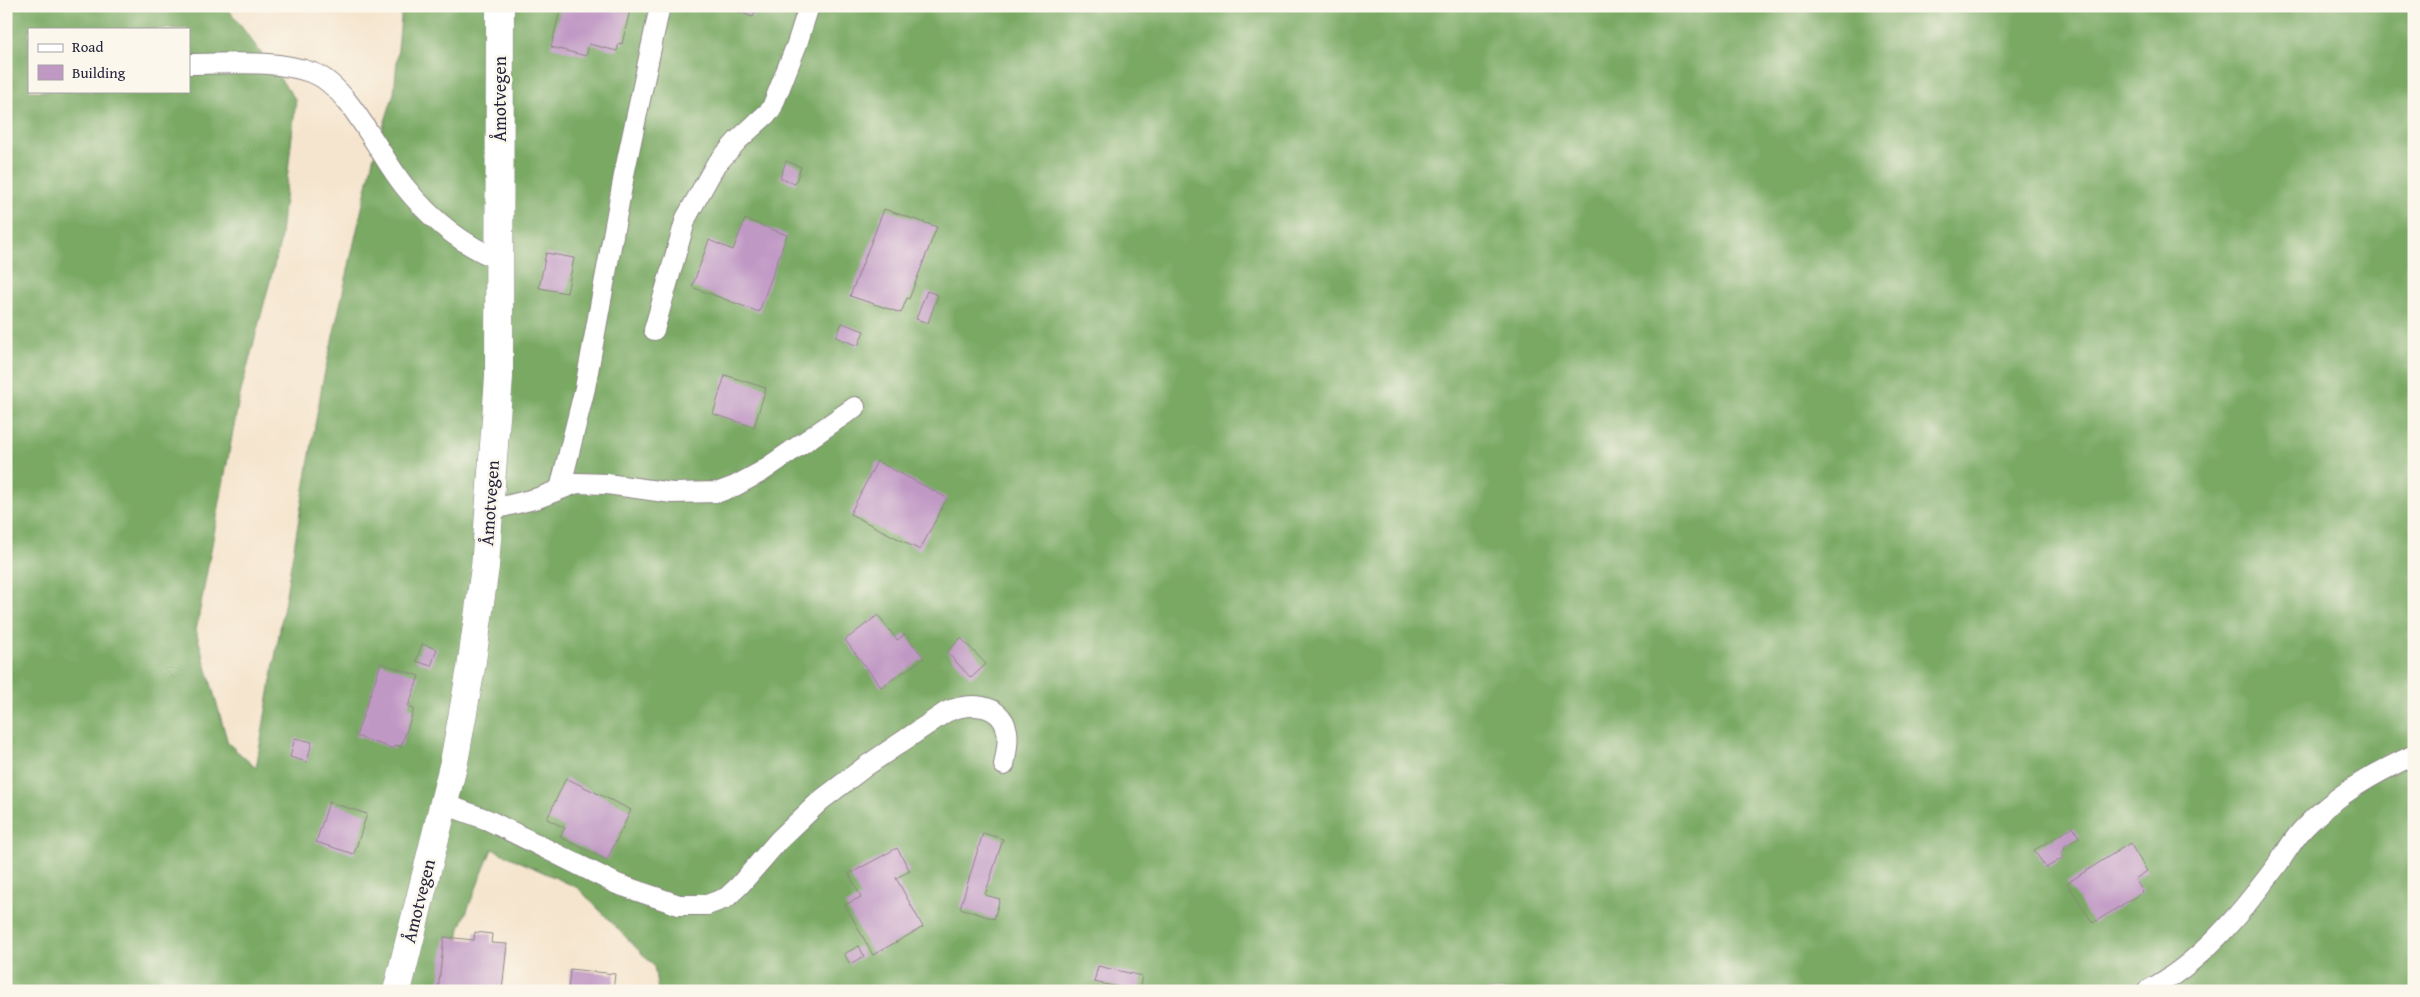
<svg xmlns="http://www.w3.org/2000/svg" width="2420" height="997" font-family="'Gentium Book Plus',serif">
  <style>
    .forest { fill: #79a963; stroke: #4e664f; fill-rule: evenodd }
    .building { fill: #c098c4 }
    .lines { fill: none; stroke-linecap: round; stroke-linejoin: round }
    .service-casing { stroke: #8c8484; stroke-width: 22 }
    .secondary-casing { stroke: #8c8484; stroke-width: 29 }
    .service { stroke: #fff; stroke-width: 20 }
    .secondary { stroke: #fff; stroke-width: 28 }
    .labels { text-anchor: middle; stroke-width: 5; stroke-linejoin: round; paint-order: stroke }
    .street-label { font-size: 18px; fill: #22223b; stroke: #fbf7ec }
  </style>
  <rect width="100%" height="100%" fill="#fbf7ec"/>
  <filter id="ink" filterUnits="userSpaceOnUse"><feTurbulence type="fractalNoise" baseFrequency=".02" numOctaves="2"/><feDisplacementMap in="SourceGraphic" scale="10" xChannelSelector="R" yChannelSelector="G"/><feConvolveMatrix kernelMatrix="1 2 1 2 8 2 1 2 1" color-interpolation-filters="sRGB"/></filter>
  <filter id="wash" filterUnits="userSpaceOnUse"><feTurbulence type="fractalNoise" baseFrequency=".0096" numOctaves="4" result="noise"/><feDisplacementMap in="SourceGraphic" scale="20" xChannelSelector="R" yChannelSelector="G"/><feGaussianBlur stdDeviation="1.12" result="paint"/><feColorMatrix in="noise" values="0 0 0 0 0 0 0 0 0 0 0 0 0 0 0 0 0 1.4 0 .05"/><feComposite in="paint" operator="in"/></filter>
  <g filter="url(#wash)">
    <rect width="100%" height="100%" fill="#f5e5ce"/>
    <path class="forest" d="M6 6H226L296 100 280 243 239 399 196 631 228 743 256 768 322 385 373 159 394 93 402 6H2414V991H658L654 966 578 888 492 849 460 928 451 991H6ZM29 29H189V91H29Z"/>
    <g id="blocks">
      <g class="building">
        <polygon points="561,6 631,6 622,44 619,43 617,51 589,44 586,56 551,47"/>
        <polygon points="722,6 757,6 753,17"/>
        <polygon points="786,161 801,167 795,184 780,178"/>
        <polygon points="884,209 937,227 909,299 907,298 901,313 850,296"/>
        <polygon points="745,219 787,235 759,312 692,287 709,240 733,250"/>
        <polygon points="546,253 574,258 567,293 539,288"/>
        <polygon points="927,291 938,295 928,323 916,319"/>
        <polygon points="842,323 864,331 858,346 836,337"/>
        <polygon points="725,375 766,388 754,427 713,414"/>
        <polygon points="877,461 947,498 920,550 850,514"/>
        <polygon points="878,615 897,640 905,634 924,658 881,687 845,640"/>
        <polygon points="961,638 986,664 971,678 947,652"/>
        <polygon points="422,644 437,649 431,666 416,661"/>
        <polygon points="381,663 419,676 408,707 414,709 401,747 395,745 394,749 356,736"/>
        <polygon points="295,738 312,742 307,762 290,757"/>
        <polygon points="566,778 631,810 607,860 560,837 565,828 547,819"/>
        <polygon points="329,802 367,814 354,854 316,842"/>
        <polygon points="2073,827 2079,837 2064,847 2065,850 2061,853 2064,857 2046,868 2034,850"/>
        <polygon points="983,833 1003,839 985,895 1000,899 994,919 960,908"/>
        <polygon points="2130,843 2147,871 2135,879 2143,892 2093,923 2067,883"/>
        <polygon points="897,848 910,871 896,878 923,927 873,955 845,905 861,897 849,874"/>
        <polygon points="475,932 492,934 491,943 507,944 502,991 438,991 444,937 474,940"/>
        <polygon points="859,946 864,956 850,964 844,954"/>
        <polygon points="1098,966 1142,976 1139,991 1094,982"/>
        <polygon points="570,969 615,974 613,991 568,991"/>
        <polygon points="837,987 849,990 849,991 836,991"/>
      </g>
    </g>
  </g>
  <g filter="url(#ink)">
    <use href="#blocks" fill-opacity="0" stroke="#8c8484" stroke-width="1"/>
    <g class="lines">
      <g class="service-casing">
        <g id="service">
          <path d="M189 64C229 64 275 59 313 73 349 86 380 157 405 187 430 218 462 245 500 260"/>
          <polyline points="654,330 686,218 715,166 738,140 771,110 797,44 809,6"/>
          <polyline points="560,489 585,388 625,170 660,6"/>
          <polyline points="490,510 538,498 577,483 607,484 672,493 719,492 735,486 761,472 855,407"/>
          <path d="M444 804 488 820 617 884 679 905H707L726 898 739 886 779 840 820 801 866 766 946 712C967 703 1001 701 1007 731 1009 742 1006 754 1004 765"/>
          <path d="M2147 991C2201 963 2241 913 2277 865 2286 853 2293 839 2304 828 2335 795 2373 774 2414 755"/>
        </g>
      </g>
      <g class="secondary-casing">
        <polyline id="secondary" points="397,991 454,762 471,668 485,567 499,377 500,6"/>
      </g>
      <use href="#service" class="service"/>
      <use href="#secondary" class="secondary"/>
    </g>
  </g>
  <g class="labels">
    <g class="street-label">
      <text transform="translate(500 99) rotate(-90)" y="6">Åmotvegen</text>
      <text transform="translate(490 503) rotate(-86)" y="6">Åmotvegen</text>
      <text transform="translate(419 901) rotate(-76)" y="6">Åmotvegen</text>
    </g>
  </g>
  <rect width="2420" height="997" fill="none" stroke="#fbf7ec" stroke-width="25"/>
  <rect x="28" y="28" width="162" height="65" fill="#fbf7ec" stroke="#a4a2a5"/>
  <rect x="38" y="44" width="25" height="8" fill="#ffffff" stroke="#a4a2a5"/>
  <text x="72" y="52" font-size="15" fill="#22223b">Road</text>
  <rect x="38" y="65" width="25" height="15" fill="#c098c4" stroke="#a4a2a5"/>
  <text x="72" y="78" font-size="15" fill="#22223b">Building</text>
</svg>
